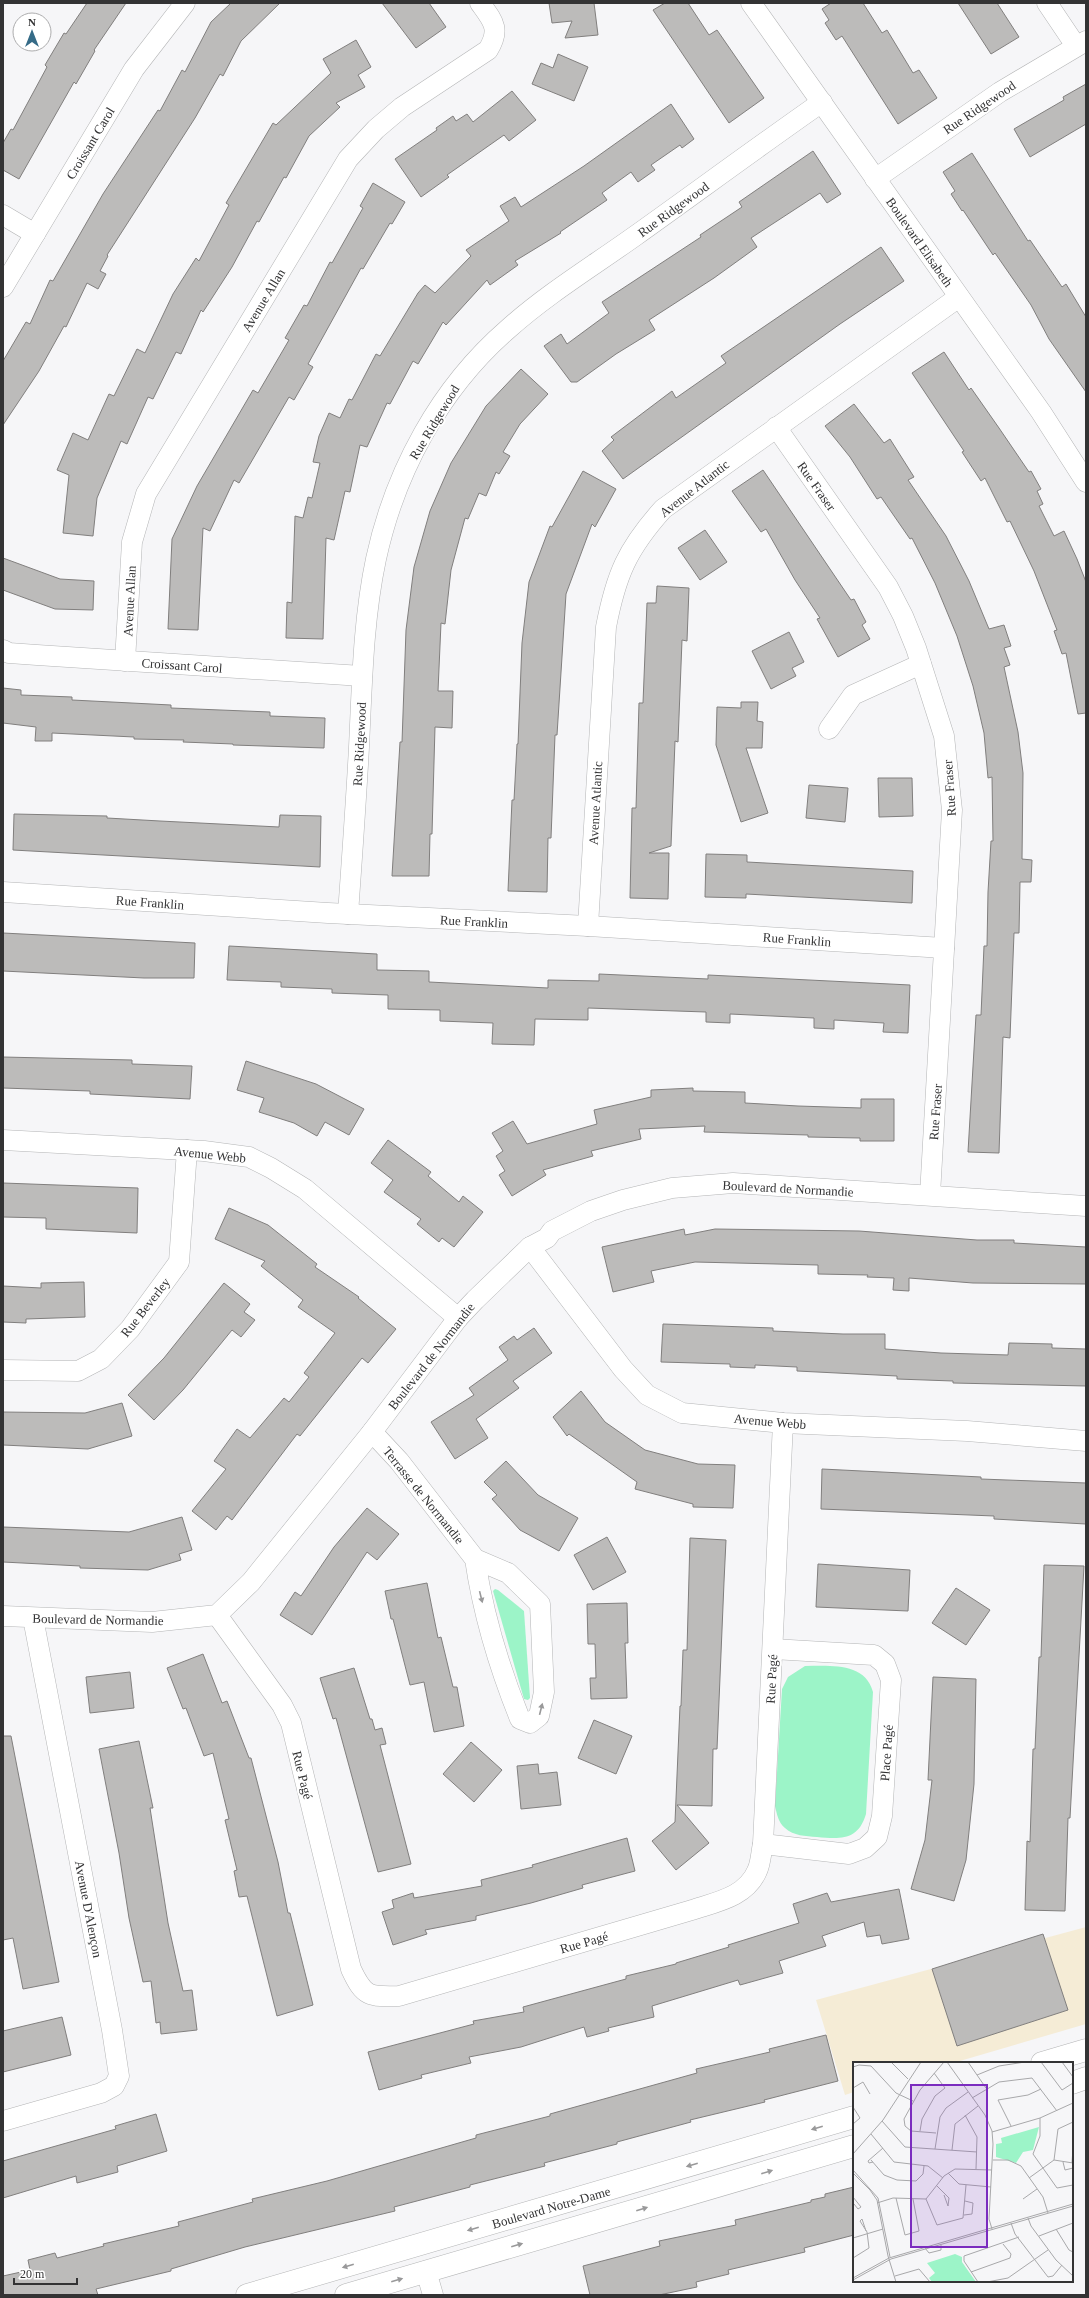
<svg xmlns="http://www.w3.org/2000/svg" width="1089" height="2298" font-family="Georgia,serif">
  <style>
    .commercial { fill: #f5ecd6 }
    .green { fill: #9cf4c8 }
    .building { fill: #bcbbba; stroke: #817f7e }
    .lines { fill: none; stroke-linecap: round; stroke-linejoin: round }
    .minor-casing { stroke: #b4b5b6; stroke-width: 21 }
    .tertiary-casing { stroke: #b4b5b6; stroke-width: 23 }
    .minor { stroke: #fff; stroke-width: 20 }
    .tertiary { stroke: #fff; stroke-width: 22 }
    .oneway { fill: #99999a }
    .labels { text-anchor: middle; stroke-width: 4; stroke-linejoin: round; paint-order: stroke }
    .street-label { font-size: 13px; fill: #333334; stroke: #fff }
    .inset-road { fill: none; stroke: #a8a8aa; stroke-width: 1 }
    .view { fill: #7b2cbf; fill-opacity: 0.15; stroke: #7b2cbf; stroke-width: 2 }
    .inset-edge { fill: none; stroke: #333334; stroke-width: 2 }
  </style>
  <rect width="100%" height="100%" fill="#f6f6f8"/>
  <polygon class="commercial" points="1086,1927 1086,2024 953,2063 854,2063 854,2092 845,2095 816,2000"/>
  <g class="green">
    <polygon points="495,1589 498,1590 524,1611 530,1698 528,1700 524,1699 493,1591"/>
    <path d="M805 1666C830 1666 865 1662 873 1692L866 1814C858 1841 840 1839 817 1837 805 1836 794 1836 785 1828 778 1822 777 1814 775 1806L782 1689 788 1677Z"/>
  </g>
  <g class="building">
    <polygon points="87,3 126,3 94,50 95,51 76,84 74,82 19,179 3,170 3,143 11,129 13,130 47,67 45,65 64,33 66,34"/>
    <polygon points="231,3 280,3 241,41 223,76 220,74 195,118 107,255 108,256 100,271 106,274 98,289 87,283 66,327 64,326 39,371 3,425 3,361 26,322 30,324 50,280 53,281 103,194 158,110 160,111 182,70 185,72 211,22"/>
    <polygon points="382,3 429,3 446,27 416,48"/>
    <polygon points="549,3 594,3 598,35 565,38 572,21 552,23"/>
    <polygon points="665,3 688,3 709,35 717,30 764,98 729,123 653,10"/>
    <polygon points="831,3 863,3 882,33 887,30 913,73 919,70 937,98 898,124 842,36 836,40 825,23 829,20 822,9"/>
    <polygon points="958,3 997,3 1019,37 991,54"/>
    <polygon points="356,40 371,67 358,75 365,87 336,103 340,107 309,136 286,178 284,177 259,222 257,221 232,267 203,312 201,310 181,354 176,352 153,399 148,397 127,444 121,441 97,498 93,536 63,533 69,475 57,470 73,433 88,440 109,394 114,396 137,349 145,353 173,294 196,258 199,261 229,205 226,203 273,123 276,125 331,73 323,59"/>
    <polygon points="558,54 588,67 574,101 532,84 541,63 553,68"/>
    <polygon points="1086,84 1086,124 1030,157 1014,129 1064,100 1063,97"/>
    <polygon points="512,91 536,120 509,141 504,135 447,175 449,177 421,197 395,159 437,130 436,128 453,116 456,121 467,114 473,122"/>
    <polygon points="671,104 694,139 682,148 680,145 651,165 655,170 638,182 631,172 602,193 607,200 560,232 561,233 515,261 518,265 490,285 487,280 446,325 443,322 418,364 413,361 390,404 387,403 367,447 360,445 350,492 345,491 334,540 326,538 323,639 286,638 287,602 292,603 295,516 303,518 308,497 312,498 320,463 313,462 319,436 329,413 340,418 349,399 352,400 376,354 380,356 418,293 425,285 435,293 471,256 466,250 509,221 500,206 515,197 521,207 584,166"/>
    <polygon points="813,151 841,194 827,203 820,193 751,238 757,247 714,278 649,320 655,330 616,354 577,382 571,382 544,346 561,334 567,344 609,313 602,302 701,237 700,235 742,207 739,202"/>
    <polygon points="972,153 1028,241 1030,240 1062,287 1066,284 1086,317 1086,392 1049,339 1031,305 995,253 993,255 963,210 962,211 951,194 955,191 943,172"/>
    <polygon points="373,183 405,202 392,224 390,223 363,269 361,268 308,364 313,367 294,400 289,397 239,483 234,480 210,531 203,528 198,630 168,629 172,539 197,486 253,390 258,393 289,340 285,338 304,305 307,306 330,262 332,263 363,208 360,206"/>
    <polygon points="881,247 904,281 840,324 623,479 602,451 614,440 611,437 672,391 676,398 726,363 721,356"/>
    <polygon points="944,352 969,390 971,388 999,428 1029,472 1031,471 1041,489 1037,491 1043,504 1039,506 1054,536 1064,531 1077,559 1086,582 1086,713 1078,714 1066,653 1062,654 1054,631 1057,630 1034,571 1010,521 1007,522 985,478 981,481 962,452 964,451 912,373"/>
    <polygon points="521,369 548,394 520,424 503,452 510,456 499,474 496,472 486,496 479,493 468,519 465,518 451,570 445,624 441,623 438,691 453,691 452,728 435,727 432,834 430,834 429,876 392,876 400,742 402,742 406,630 414,567 430,511 451,463 486,406"/>
    <polygon points="854,404 884,443 890,439 914,477 908,480 946,536 969,581 989,629 1004,625 1011,646 1004,648 1010,665 1004,667 1018,732 1023,773 1022,859 1032,860 1031,882 1020,882 1019,933 1014,933 1010,1038 1003,1037 999,1153 968,1152 976,1015 981,1015 984,946 987,946 988,892 991,841 993,841 992,777 988,778 984,733 973,686 957,636 935,583 912,538 910,539 881,497 877,499 850,457 825,426"/>
    <polygon points="763,470 851,600 854,599 866,622 862,625 870,639 838,657 817,619 820,618 795,580 766,529 761,532 732,491"/>
    <polygon points="583,471 616,489 595,527 592,524 566,594 557,735 555,735 551,838 548,838 547,892 508,891 512,800 514,800 517,744 518,744 522,643 529,582 550,526 552,527"/>
    <polygon points="705,530 727,562 700,580 678,548"/>
    <polygon points="3,558 60,579 94,581 93,610 55,609 3,590"/>
    <polygon points="657,586 689,588 687,641 682,640 678,742 675,741 671,846 649,853 669,853 668,899 630,898 632,808 636,808 639,703 643,703 647,603 656,603"/>
    <polygon points="789,632 804,662 792,668 796,676 771,689 752,651"/>
    <polygon points="3,688 21,690 21,695 72,697 72,700 171,705 171,708 270,712 270,716 325,718 324,748 233,745 233,744 183,742 184,740 134,739 134,737 52,733 52,741 35,741 36,727 3,723"/>
    <polygon points="741,702 758,702 757,721 763,722 762,748 746,748 768,813 741,822 716,745 717,707 741,708"/>
    <polygon points="878,778 912,778 913,816 879,817"/>
    <polygon points="809,785 848,788 845,822 806,818"/>
    <polygon points="14,814 107,816 107,818 160,821 279,827 280,815 321,816 320,867 13,850"/>
    <polygon points="706,854 747,855 747,862 913,871 912,903 746,894 746,898 705,897"/>
    <polygon points="3,933 195,943 194,978 144,978 3,971"/>
    <polygon points="229,946 377,954 377,970 429,971 429,982 548,988 548,980 599,981 599,974 708,979 708,975 910,985 908,1033 883,1032 884,1023 834,1020 834,1029 814,1028 814,1018 730,1014 730,1023 706,1022 706,1012 588,1008 588,1020 535,1019 534,1045 492,1044 493,1023 440,1021 440,1010 388,1009 388,995 332,993 332,989 281,987 281,982 227,980"/>
    <polygon points="3,1057 132,1060 132,1064 192,1066 190,1099 90,1094 90,1091 3,1088"/>
    <polygon points="246,1061 316,1084 364,1109 349,1135 325,1122 317,1136 294,1123 259,1112 264,1098 237,1090"/>
    <polygon points="693,1088 693,1091 745,1092 745,1103 798,1106 861,1108 861,1099 894,1099 894,1141 860,1141 860,1138 808,1137 808,1135 704,1132 705,1126 639,1129 641,1139 591,1151 593,1156 543,1170 546,1175 512,1196 499,1175 505,1171 496,1156 503,1151 492,1133 513,1121 527,1144 597,1124 594,1110 651,1097 651,1090"/>
    <polygon points="388,1140 431,1172 428,1176 459,1202 463,1196 483,1212 454,1247 442,1238 439,1242 417,1224 421,1219 384,1192 393,1180 371,1163"/>
    <polygon points="3,1183 138,1188 137,1233 46,1229 46,1218 3,1217"/>
    <polygon points="229,1208 268,1225 317,1264 315,1267 359,1297 358,1298 396,1329 368,1363 362,1358 300,1436 297,1434 232,1520 227,1516 216,1530 192,1511 226,1469 214,1461 237,1429 250,1438 284,1398 289,1402 309,1377 304,1373 335,1333 298,1307 303,1300 261,1266 265,1261 215,1239"/>
    <polygon points="684,1229 685,1235 715,1229 859,1231 977,1240 1014,1240 1014,1243 1086,1247 1086,1284 973,1283 909,1278 909,1291 893,1290 894,1278 867,1277 868,1275 818,1274 818,1265 695,1262 651,1271 654,1282 613,1292 602,1247"/>
    <polygon points="84,1282 85,1317 26,1319 26,1323 3,1322 3,1286 41,1288 41,1283"/>
    <polygon points="224,1283 250,1304 244,1312 255,1320 241,1337 232,1330 183,1390 154,1420 128,1395 164,1358"/>
    <polygon points="663,1324 773,1328 773,1331 843,1334 885,1334 885,1349 941,1353 1008,1355 1009,1343 1052,1344 1052,1348 1086,1349 1086,1386 953,1383 953,1381 897,1379 897,1376 797,1371 797,1367 755,1365 755,1368 730,1367 730,1364 661,1362"/>
    <polygon points="534,1328 552,1353 513,1381 519,1388 476,1419 488,1438 455,1459 431,1422 474,1395 469,1388 508,1360 499,1347 514,1336 517,1340"/>
    <polygon points="581,1391 605,1422 645,1450 698,1464 735,1465 733,1508 693,1507 693,1504 635,1489 637,1482 569,1434 567,1436 553,1417"/>
    <polygon points="122,1403 132,1436 88,1449 3,1445 3,1412 85,1413"/>
    <polygon points="506,1461 538,1495 578,1518 559,1551 520,1530 492,1499 497,1495 484,1482"/>
    <polygon points="822,1469 981,1477 981,1479 1086,1483 1086,1524 994,1519 994,1516 821,1509"/>
    <polygon points="367,1508 399,1534 377,1560 367,1552 312,1635 280,1615 295,1592 301,1596 334,1547"/>
    <polygon points="182,1517 192,1550 179,1554 181,1560 148,1570 80,1568 80,1566 3,1562 3,1527 129,1532"/>
    <polygon points="607,1537 626,1572 593,1590 574,1555"/>
    <polygon points="690,1538 726,1540 724,1582 717,1749 713,1749 712,1806 677,1805 709,1843 676,1870 652,1841 675,1822 680,1706 681,1706 683,1650 687,1650"/>
    <polygon points="818,1564 910,1570 908,1611 816,1607"/>
    <polygon points="1044,1565 1084,1566 1070,1818 1068,1818 1065,1911 1025,1910 1027,1841 1030,1842 1033,1749 1035,1749 1039,1657 1041,1657"/>
    <polygon points="427,1583 438,1638 441,1637 453,1687 457,1687 464,1726 434,1732 424,1682 410,1685 393,1619 391,1619 385,1591"/>
    <polygon points="956,1588 990,1610 966,1645 932,1623"/>
    <polygon points="627,1603 628,1643 625,1643 627,1698 591,1699 590,1678 596,1678 595,1644 588,1644 587,1604"/>
    <polygon points="203,1654 222,1703 227,1701 249,1758 251,1758 278,1862 288,1913 290,1913 313,2005 277,2016 247,1896 239,1897 234,1871 237,1870 225,1820 229,1819 213,1753 204,1756 186,1708 183,1709 167,1668"/>
    <polygon points="354,1668 370,1719 372,1719 375,1730 382,1728 386,1744 380,1745 411,1864 378,1872 336,1718 333,1719 320,1678"/>
    <polygon points="130,1672 134,1708 90,1713 86,1677"/>
    <polygon points="933,1677 976,1679 974,1784 966,1860 954,1901 911,1889 925,1840 932,1780 928,1780"/>
    <polygon points="594,1720 632,1736 616,1774 578,1758"/>
    <polygon points="3,1736 11,1736 59,1982 23,1989 13,1938 3,1940"/>
    <polygon points="139,1741 153,1808 150,1808 168,1923 183,1991 192,1990 197,2030 161,2034 160,2022 156,2023 151,1981 143,1982 129,1918 119,1853 99,1749"/>
    <polygon points="471,1742 502,1770 474,1802 443,1774"/>
    <polygon points="538,1764 539,1774 557,1772 561,1805 521,1809 517,1766"/>
    <polygon points="627,1838 635,1871 582,1885 583,1888 531,1903 476,1916 476,1920 425,1930 427,1934 393,1945 382,1912 394,1908 392,1900 413,1893 414,1898 482,1886 481,1880 533,1867 532,1865"/>
    <polygon points="899,1889 909,1939 882,1944 880,1935 867,1937 864,1922 822,1936 826,1946 779,1961 783,1973 740,1985 738,1980 652,2006 654,2017 608,2028 609,2031 587,2037 584,2027 521,2047 469,2057 471,2063 421,2075 422,2078 379,2090 368,2052 474,2024 473,2021 524,2012 523,2007 626,1979 626,1976 676,1964 676,1963 729,1947 728,1945 799,1923 793,1904 827,1893 831,1902"/>
    <polygon points="1043,1934 1068,2010 957,2046 932,1969"/>
    <polygon points="62,2017 71,2055 3,2072 3,2031"/>
    <polygon points="826,2035 838,2081 764,2100 765,2102 690,2120 691,2122 617,2142 617,2144 544,2163 545,2166 470,2185 470,2187 394,2207 395,2211 245,2247 171,2269 171,2271 96,2289 98,2295 3,2295 3,2276 30,2270 28,2260 55,2253 57,2258 104,2246 103,2244 179,2226 178,2222 253,2202 252,2199 327,2181 476,2138 476,2135 550,2116 550,2114 697,2073 696,2069 770,2052 769,2049"/>
    <polygon points="156,2114 167,2151 117,2166 118,2172 77,2183 76,2176 3,2198 3,2161 116,2129 115,2126"/>
    <polygon points="854,2187 854,2235 804,2248 805,2252 728,2270 729,2274 696,2282 697,2287 659,2295 590,2295 583,2266 660,2246 659,2241 736,2225 735,2220 811,2202 811,2200 825,2197 825,2194"/>
  </g>
  <g class="lines">
    <g class="minor-casing">
      <g id="minor">
        <polyline points="751,3 1041,412 1086,482"/>
        <polyline points="1047,3 1076,46"/>
        <polyline points="875,179 1000,92 1086,41"/>
        <polyline points="3,215 35,234"/>
        <polyline points="3,287 134,69 185,3"/>
        <polyline points="776,427 888,587 903,616 916,648 944,736 952,810 930,1195"/>
        <polyline points="3,650 9,653 37,655 362,676"/>
        <path d="M125 661 132 542 146 494 348 159 376 129 402 107 488 50C501 29 493 21 480 3"/>
        <polyline points="829,729 853,695 921,664"/>
        <polyline points="3,892 328,913 588,926 944,948"/>
        <path d="M348 914C352 858 356 803 359 747 362 685 363 620 376 559 395 471 440 388 508 329 547 294 593 266 635 236 698 191 759 146 822 102"/>
        <path d="M588 926 606 627C616 575 627 549 663 509L959 297"/>
        <polyline points="3,1140 204,1151 249,1157 271,1168 305,1189 458,1318"/>
        <polyline points="530,1247 623,1369 647,1395 682,1413 783,1423 967,1431 1086,1441"/>
        <polyline points="3,1370 78,1371 101,1359 130,1329 179,1262 187,1150"/>
        <path d="M372 1432 399 1461 475 1559 508 1573 540 1604 544 1692 539 1716 530 1723 520 1719C499 1667 483 1614 475 1559"/>
        <path d="M217 1615 282 1705 291 1723 351 1969C364 1997 369 1997 399 1996L692 1910C716 1902 746 1897 757 1871 761 1863 761 1852 763 1844L783 1423"/>
        <polyline points="3,1616 152,1622 217,1615 251,1582 372,1432 458,1318 475,1300 530,1247 547,1238 552,1231 591,1211 623,1200 672,1188 733,1183 1086,1206"/>
        <polyline points="763,1844 849,1854 865,1848 877,1837 882,1816 891,1680 885,1664 874,1655 773,1649"/>
        <polyline points="3,2121 101,2093 114,2086 119,2076 112,2030 33,1618"/>
        <polyline points="426,2271 433,2295"/>
      </g>
    </g>
    <g class="tertiary-casing">
      <g id="tertiary">
        <polyline points="1042,2063 1086,2050"/>
        <polyline points="1072,2083 1086,2078"/>
        <polyline points="247,2295 854,2117"/>
        <polyline points="346,2295 854,2146"/>
      </g>
    </g>
    <use href="#minor" class="minor"/>
    <use href="#tertiary" class="tertiary"/>
  </g>
  <defs><path id="oneway-solid" d="M-6-.8H1V-3.2L6.5 0L1 3.2V.8H-6Z"/></defs>
  <g class="oneway">
    <use href="#oneway-solid" transform="translate(481 1597) rotate(76)"/>
    <use href="#oneway-solid" transform="translate(541 1709) rotate(-76)"/>
    <use href="#oneway-solid" transform="translate(817 2128) rotate(164)"/>
    <use href="#oneway-solid" transform="translate(692 2165) rotate(164)"/>
    <use href="#oneway-solid" transform="translate(767 2172) rotate(-17)"/>
    <use href="#oneway-solid" transform="translate(642 2209) rotate(-17)"/>
    <use href="#oneway-solid" transform="translate(473 2229) rotate(164)"/>
    <use href="#oneway-solid" transform="translate(517 2245) rotate(-16)"/>
    <use href="#oneway-solid" transform="translate(348 2266) rotate(164)"/>
    <use href="#oneway-solid" transform="translate(397 2280) rotate(-16)"/>
  </g>
  <g class="labels">
    <g class="street-label">
      <text transform="translate(979 107) rotate(-34)" y="5">Rue Ridgewood</text>
      <text transform="translate(90 143) rotate(-59)" y="5">Croissant Carol</text>
      <text transform="translate(673 209) rotate(-36)" y="5">Rue Ridgewood</text>
      <text transform="translate(920 242) rotate(55)" y="5">Boulevard Elisabeth</text>
      <text transform="translate(263 300) rotate(-59)" y="5">Avenue Allan</text>
      <text transform="translate(434 422) rotate(-59)" y="5">Rue Ridgewood</text>
      <text transform="translate(817 486) rotate(55)" y="5">Rue Fraser</text>
      <text transform="translate(694 488) rotate(-38)" y="5">Avenue Atlantic</text>
      <text transform="translate(129 601) rotate(-87)" y="5">Avenue Allan</text>
      <text transform="translate(182 665) rotate(4)" y="5">Croissant Carol</text>
      <text transform="translate(359 744) rotate(-87)" y="5">Rue Ridgewood</text>
      <text transform="translate(949 788) rotate(-94)" y="5">Rue Fraser</text>
      <text transform="translate(595 803) rotate(-87)" y="5">Avenue Atlantic</text>
      <text transform="translate(150 902) rotate(4)" y="5">Rue Franklin</text>
      <text transform="translate(474 921) rotate(3)" y="5">Rue Franklin</text>
      <text transform="translate(797 939) rotate(4)" y="5">Rue Franklin</text>
      <text transform="translate(935 1112) rotate(-86)" y="5">Rue Fraser</text>
      <text transform="translate(210 1154) rotate(6)" y="5">Avenue Webb</text>
      <text transform="translate(788 1188) rotate(3)" y="5">Boulevard de Normandie</text>
      <text transform="translate(145 1307) rotate(-52)" y="5">Rue Beverley</text>
      <text transform="translate(431 1356) rotate(-52)" y="5">Boulevard de Normandie</text>
      <text transform="translate(770 1421) rotate(5)" y="5">Avenue Webb</text>
      <text transform="translate(424 1495) rotate(51)" y="5">Terrasse de Normandie</text>
      <text transform="translate(98 1619) rotate(1)" y="5">Boulevard de Normandie</text>
      <text transform="translate(771 1679) rotate(-87)" y="5">Rue Pagé</text>
      <text transform="translate(886 1753) rotate(-86)" y="5">Place Pagé</text>
      <text transform="translate(303 1775) rotate(76)" y="5">Rue Pagé</text>
      <text transform="translate(89 1909) rotate(79)" y="5">Avenue D'Alençon</text>
      <text transform="translate(584 1942) rotate(-16)" y="5">Rue Pagé</text>
      <text transform="translate(551 2207) rotate(-16)" y="5">Boulevard Notre-Dame</text>
    </g>
  </g>
  <g transform="translate(853 2062)">
    <rect width="220" height="220" fill="#f6f6f8"/>
    <path d="M186 65 180 88 170 90 163 101 143 95V82L149 81 148 76ZM102 192 109 195V200L123 220H79L76 216 82 211 74 201Z" fill="#9cf4c8"/>
    <path class="inset-road" d="M38 0 55 17M94 0 132 53 139 69 140 82 136 157 139 167M115 0 133 26M188 0 209 28 220 21M209 0 220 15M0 5 6 3 18 4 43 31 60 39M124 13 146 4 172 0M0 26 10 20 17 32M119 36 146 20 179 16 204 49M0 45 7 56 0 62M112 53 124 75 123 107M187 56V74L180 92 204 126 220 123M29 59 52 85 124 90M158 64 145 38 175 33 188 27M67 69 69 57 82 34 92 26 81 11M139 70 187 56 220 41M83 71 58 69 52 64 51 57 67 28 91 0M18 72 41 100 75 104 90 116M82 87 87 55 93 46 115 30M99 88 102 62 125 44M0 92 30 58 68 0M18 98 31 113 44 118 63 119 70 112 71 104M140 98H155L168 104 190 135 195 151M201 98 205 67 220 60M20 100 16 101 15 99 30 86M210 100 212 108 220 106M219 101 220 86M0 108 25 136 37 195M0 111 17 128 24 138 35 194 43 220M95 111 106 122 138 125M176 116 201 98 220 101M84 124 96 136 95 144 91 133M0 135 8 145 5 147 1 142M43 136 52 173 66 169 60 137M73 137 84 163 110 156 113 123M170 137 184 127M24 141 40 136 73 137 91 114 102 107 139 108M111 153 119 152 120 141 112 139M175 156 178 164 203 198 220 214M158 161 162 172 195 215 200 214 209 203M203 167 216 188 220 190M186 174 220 161M0 176 30 167M72 186 76 191 88 188V183M0 196 16 186 14 170 7 159 9 157 13 169M118 210 157 196 158 192 150 182M42 214 66 207 77 220M0 216 36 196 220 142M0 218 38 197 220 144M125 220 111 199V194L166 175M134 220 155 216 195 188"/>
    <path class="view" d="M58 23H134V185H58Z"/>
    <rect width="220" height="220" class="inset-edge"/>
  </g>
  <rect width="1089" height="2298" fill="none" stroke="#333334" stroke-width="8"/>
  <g transform="translate(32 32)"><circle r="19" fill="#ffffff" stroke="#adadae"/>
  <path d="M0-3L7 15L0 10L-7 15Z" fill="#356b87"/>
  <text y="-6" font-size="11" font-weight="bold" text-anchor="middle" fill="#333334">N</text>
  </g>
  <path d="M14 2278v6h63v-6" fill="none" stroke="#333334" stroke-width="2"/>
  <text x="20" y="2278" font-size="12" fill="#333334" stroke="#ffffff" stroke-width="3" paint-order="stroke">20 m</text>
</svg>
